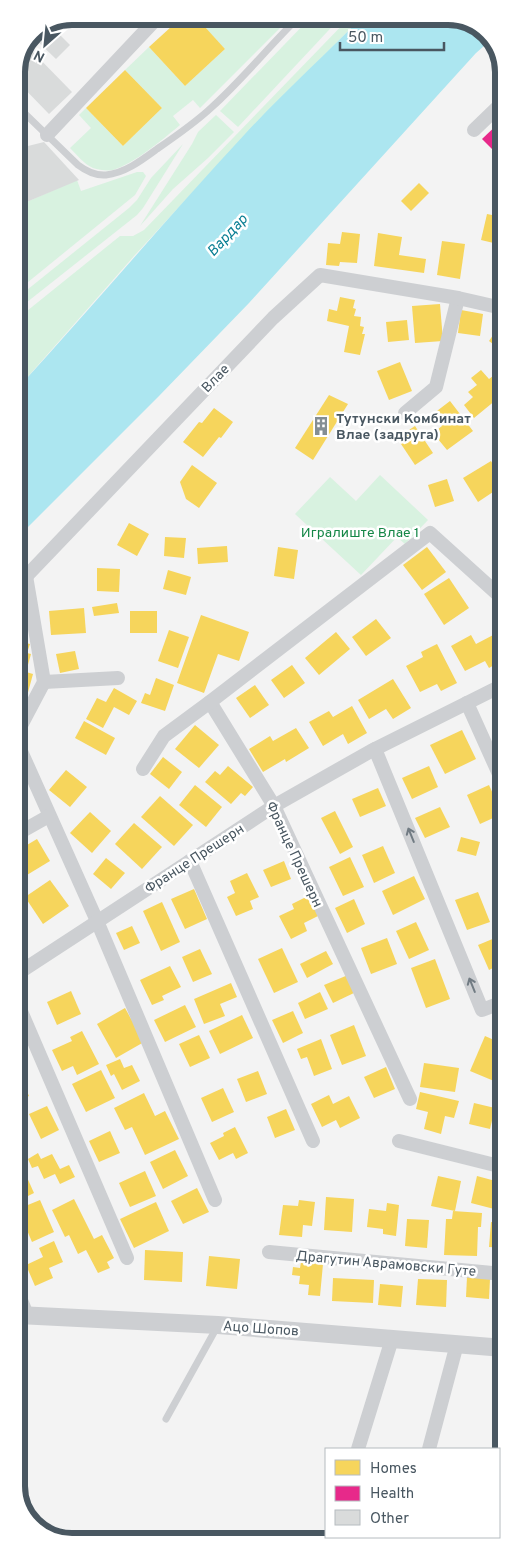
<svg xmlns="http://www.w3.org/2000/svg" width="520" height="1558" font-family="Overpass,sans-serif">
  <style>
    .green { fill: #d8f2e0 }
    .water { fill: #ace6f0 }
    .homes { fill: #f6d55c }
    .health { fill: #e7298a }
    .building { fill: #d9dbdb }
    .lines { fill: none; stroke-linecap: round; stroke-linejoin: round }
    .service { stroke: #cdcfd2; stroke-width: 7 }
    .minor { stroke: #cdcfd2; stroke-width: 14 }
    .tertiary { stroke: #cdcfd2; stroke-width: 18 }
    .oneway { stroke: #717b83 }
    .labels { text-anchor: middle; stroke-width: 5; stroke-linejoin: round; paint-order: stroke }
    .street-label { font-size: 14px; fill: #495761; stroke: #fff }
    .poi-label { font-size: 14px; font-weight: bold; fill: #495761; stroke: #fff; text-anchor: start }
    .park-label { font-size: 14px; fill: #158747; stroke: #fff }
    .water-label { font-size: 15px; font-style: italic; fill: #0a7f94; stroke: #fff }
    .rim { fill: none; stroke: #495761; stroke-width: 6 }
  </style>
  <rect width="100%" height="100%" fill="#f3f3f3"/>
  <g class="green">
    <path d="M209 16H292L200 108 193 100 173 116 180 125C162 140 135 163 113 170 107 171 99 170 93 168 84 164 77 155 70 148L91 128 79 115 86 108 123 146 162 108 125 70 149 47 185 86 225 49 201 23Z"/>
    <polygon points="312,16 342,16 238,127 220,111"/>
    <polygon points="351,16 363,16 246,134 134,256 17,389 17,319 120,236 133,236 144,230"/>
    <polygon points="216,115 234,132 208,158 173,189 140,226 192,144 198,132"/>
    <polygon points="183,144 143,208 137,215 17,310 17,298 129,208 137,200 151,178"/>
    <polygon points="137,172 143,172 146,176 135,195 17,291 17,206 77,180 81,191"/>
    <polygon points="380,475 428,520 405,544 397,537 361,575 295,514 330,477 356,501"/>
  </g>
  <path class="water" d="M363 16H452L485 30 491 40 476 53 249 303 159 396 17 538V389C94 305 167 218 245 134 283 93 324 56 363 16Z"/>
  <g class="homes">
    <polygon points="89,16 110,16 99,27"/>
    <polygon points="183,16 195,16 225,49 185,86 149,47"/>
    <polygon points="125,70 162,108 123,146 86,108"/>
    <polygon points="419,183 429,193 411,211 401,201"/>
    <polygon points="487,214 502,217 502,245 481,240"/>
    <polygon points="342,232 360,234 357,263 340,262 339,266 326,265 328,243 340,244"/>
    <polygon points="378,233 402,237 399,255 426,259 424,273 374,266"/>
    <polygon points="442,241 465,244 460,279 437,275"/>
    <polygon points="340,297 355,300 353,308 356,309 354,316 361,317 360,326 364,327 362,334 365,334 360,355 344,352 349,326 327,321 329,309 337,311"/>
    <polygon points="440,304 443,341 415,343 412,306"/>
    <polygon points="461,310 483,314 480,336 458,333"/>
    <polygon points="407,320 409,340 388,342 386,322"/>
    <polygon points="502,322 502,351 489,341"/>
    <polygon points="400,362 412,391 389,400 377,371"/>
    <polygon points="481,370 489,379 497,373 502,379 502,395 474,418 464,405 473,397 468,392 477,385 471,378"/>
    <polygon points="329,395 348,404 313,460 295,448"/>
    <polygon points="450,401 473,431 447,450 433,433 442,426 433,414"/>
    <polygon points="214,408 233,422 221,438 219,437 203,457 183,442 199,422 202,423"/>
    <polygon points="415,426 433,453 415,465 397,438"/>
    <polygon points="491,461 502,479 502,486 478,502 463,478"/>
    <polygon points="192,465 217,483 199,508 186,499 180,482"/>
    <polygon points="447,479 454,501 435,507 428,485"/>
    <polygon points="129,523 149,534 137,556 117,545"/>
    <polygon points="503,529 503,546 495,534"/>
    <polygon points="165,537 186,538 184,558 164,556"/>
    <polygon points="227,546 228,562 198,564 197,548"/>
    <polygon points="278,547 298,550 294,579 274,576"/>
    <polygon points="427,547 446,572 422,590 403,565"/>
    <polygon points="97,568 120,569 119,592 97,591"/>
    <polygon points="168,570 191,577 186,595 163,589"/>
    <polygon points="449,578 469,608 444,625 424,594"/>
    <polygon points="117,603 119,613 94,616 92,607"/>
    <polygon points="84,608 86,633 51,635 49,611"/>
    <rect x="130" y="611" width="27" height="22"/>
    <polygon points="201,615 249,632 239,661 218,654 204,693 177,683"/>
    <polygon points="376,619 391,638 366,656 352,637"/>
    <polygon points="169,630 189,637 178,668 158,661"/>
    <polygon points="336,632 350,649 319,675 305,658"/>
    <polygon points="497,633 503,644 503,660 489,668 485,661 465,671 451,646 471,635 476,644"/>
    <polygon points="17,641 30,644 27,653 31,654 26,672 33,674 27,696 17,693"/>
    <polygon points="437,644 457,683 441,691 437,684 420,692 406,666 423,657 421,652"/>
    <polygon points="75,651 79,669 60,673 56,654"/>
    <polygon points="292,665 305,683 284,698 271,680"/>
    <polygon points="156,678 174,685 165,711 141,703 145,693 150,695"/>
    <polygon points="393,679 411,708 393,719 386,709 369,719 358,700"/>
    <polygon points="255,685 269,705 250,718 236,698"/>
    <polygon points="114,688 137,701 129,715 114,707 103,728 86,719 97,698 106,702"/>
    <polygon points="352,706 367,733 348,744 343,734 323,746 309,722 329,711 333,717"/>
    <polygon points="84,721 115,738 106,755 75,738"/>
    <polygon points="195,725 219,745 199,768 175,749"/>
    <polygon points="296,728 309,748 286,762 285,759 263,772 249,749 270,736 273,741"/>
    <polygon points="462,730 476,759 445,774 430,745"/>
    <polygon points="163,757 182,772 169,789 150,774"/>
    <polygon points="228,766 253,787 245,796 241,793 231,804 205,782 215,771 220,775"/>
    <polygon points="429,766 438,787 412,799 402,778"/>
    <polygon points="66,770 87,787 70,807 49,790"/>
    <polygon points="195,785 222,807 206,827 179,805"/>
    <polygon points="489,785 502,814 480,824 467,795"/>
    <polygon points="378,788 386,806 360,817 352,799"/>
    <polygon points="17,795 28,799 19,824 17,823"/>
    <polygon points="160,796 193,825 174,846 141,817"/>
    <polygon points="440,807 450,827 425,838 415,818"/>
    <polygon points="335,811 353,847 340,854 321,818"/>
    <polygon points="90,812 111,831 92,853 70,833"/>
    <polygon points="134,823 162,847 142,869 115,844"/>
    <polygon points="461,837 480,842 476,856 457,851"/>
    <polygon points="37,839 50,861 22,878 17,870 17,851"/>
    <polygon points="383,846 395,873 374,883 362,855"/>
    <polygon points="350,857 364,887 343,896 329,867"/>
    <polygon points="106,858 125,873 111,889 93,874"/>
    <polygon points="284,861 291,879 271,887 263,870"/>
    <polygon points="247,873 259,897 250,901 253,909 236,916 227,897 235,893 230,881"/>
    <polygon points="414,876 425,899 393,915 382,891"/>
    <polygon points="50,880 69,906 43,924 25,897"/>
    <polygon points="194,889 207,919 185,929 171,899"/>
    <polygon points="478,892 490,922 467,930 455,900"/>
    <polygon points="312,894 322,914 304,923 307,931 291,939 279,916 294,909 292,904"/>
    <polygon points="354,899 365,924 347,933 335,908"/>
    <polygon points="162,902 180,942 161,951 143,911"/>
    <polygon points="416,922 429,950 409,959 396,931"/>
    <polygon points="132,926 140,943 124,950 116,933"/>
    <polygon points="387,938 397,964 371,974 361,948"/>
    <polygon points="495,938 503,955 503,963 489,970 478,945"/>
    <polygon points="282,948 298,982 274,993 258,959"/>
    <polygon points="200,949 212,974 193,982 182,957"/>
    <polygon points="326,951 333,964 307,978 300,964"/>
    <polygon points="435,959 450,999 426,1008 411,968"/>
    <polygon points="170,966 181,987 162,996 164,1000 152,1005 140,980"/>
    <polygon points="348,975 356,992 333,1003 324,985"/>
    <polygon points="231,983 237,997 220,1004 225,1016 204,1024 194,999"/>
    <polygon points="71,991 81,1014 57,1025 47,1002"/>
    <polygon points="320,992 328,1009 305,1019 298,1003"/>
    <polygon points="185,1005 196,1027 165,1042 154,1020"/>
    <polygon points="125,1008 144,1042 116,1058 97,1024"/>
    <polygon points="293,1011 303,1033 283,1043 272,1020"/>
    <polygon points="242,1015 253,1038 220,1054 209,1031"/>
    <polygon points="18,1020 24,1035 18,1038"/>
    <polygon points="354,1025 366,1056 342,1065 330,1035"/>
    <polygon points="82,1031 99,1064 77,1075 73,1066 62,1071 52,1050 72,1041 70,1037"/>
    <polygon points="199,1035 210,1058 190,1067 179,1044"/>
    <polygon points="485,1036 503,1044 503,1060 494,1081 470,1071"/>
    <polygon points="321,1039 332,1069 314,1076 307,1057 301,1059 297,1049"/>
    <polygon points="120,1059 124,1068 132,1065 140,1081 122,1090 114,1074 111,1076 106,1065"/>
    <polygon points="424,1063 459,1068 455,1092 420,1087"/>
    <polygon points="386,1067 395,1089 374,1098 364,1077"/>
    <polygon points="101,1070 115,1098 86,1112 72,1084"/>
    <polygon points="258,1071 267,1094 246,1102 237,1079"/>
    <polygon points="19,1074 29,1096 18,1101 18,1075"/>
    <polygon points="223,1088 234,1112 212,1122 201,1098"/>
    <polygon points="420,1092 459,1101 454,1118 445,1116 441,1134 424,1129 428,1112 416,1109"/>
    <polygon points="144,1093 155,1116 165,1111 179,1139 145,1155 132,1127 125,1130 114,1108"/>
    <polygon points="329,1095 333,1104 349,1096 360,1118 340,1128 336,1120 322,1127 311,1104"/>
    <polygon points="474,1103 495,1108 490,1129 469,1124"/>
    <polygon points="47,1106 59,1130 41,1139 29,1114"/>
    <polygon points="286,1109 295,1130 275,1138 267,1117"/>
    <polygon points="235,1127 248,1153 236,1159 233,1153 219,1160 210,1143 224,1136 223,1133"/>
    <polygon points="110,1131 120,1153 99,1162 89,1141"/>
    <polygon points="175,1150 188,1176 163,1189 150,1162"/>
    <polygon points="38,1153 41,1159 52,1154 60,1169 69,1165 75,1177 60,1184 55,1174 44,1179 38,1166 32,1168 28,1159"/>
    <polygon points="21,1164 34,1193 18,1201 18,1165"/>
    <polygon points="145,1171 156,1196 130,1207 119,1183"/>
    <polygon points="438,1176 461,1181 455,1211 431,1206"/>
    <polygon points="477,1176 503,1183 498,1210 471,1203"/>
    <polygon points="197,1188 209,1212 183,1224 171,1201"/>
    <polygon points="326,1197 354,1199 352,1232 324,1230"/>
    <polygon points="74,1199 94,1239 102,1235 114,1258 107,1262 110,1268 98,1273 86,1250 78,1254 69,1235 65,1237 52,1210"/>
    <polygon points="40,1200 54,1232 32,1242 18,1209"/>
    <polygon points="299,1200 315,1202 312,1226 303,1225 302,1237 279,1235 283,1205 298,1206"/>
    <polygon points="156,1202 169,1231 134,1248 120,1219"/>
    <polygon points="387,1203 399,1205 396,1236 383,1234 383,1229 367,1227 369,1209 386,1211"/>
    <polygon points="453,1211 482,1213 481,1227 478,1227 477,1256 444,1255 446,1219 452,1219"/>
    <polygon points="407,1219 429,1220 427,1248 405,1246"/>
    <polygon points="491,1222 503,1223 503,1248 489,1247"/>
    <polygon points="54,1241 63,1262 49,1268 53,1278 35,1286 26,1265 43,1257 39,1248"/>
    <polygon points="145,1250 183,1252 182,1282 144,1280"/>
    <polygon points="209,1256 240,1259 237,1289 206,1286"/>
    <polygon points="301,1262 323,1264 320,1296 308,1295 309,1285 299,1284 300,1276 292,1275 293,1267 300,1268"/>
    <polygon points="467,1277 490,1279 489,1299 466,1297"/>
    <polygon points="333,1278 374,1280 373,1303 332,1301"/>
    <polygon points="418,1279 447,1280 446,1307 416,1305"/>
    <polygon points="380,1284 403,1286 401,1307 378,1305"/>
    <polygon points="501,1287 503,1287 504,1326 500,1326"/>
    <polygon points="500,1383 504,1383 504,1429 502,1428"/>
    <polygon points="499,1461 504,1462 504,1486 502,1492 499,1491"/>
  </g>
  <polygon class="health" points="502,120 502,157 501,158 482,139"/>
  <g class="building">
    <polygon points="50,25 70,45 56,59 31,35 33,32"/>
    <polygon points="27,46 72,92 49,114 16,80 16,69"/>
    <polygon points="44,142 79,180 17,206 16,149"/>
  </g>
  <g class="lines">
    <g class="service">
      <path d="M16 105 78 165C86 171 95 176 106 175 125 173 142 160 157 149 176 136 195 123 212 107 243 79 269 46 300 16"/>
      <polyline points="166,1419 217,1327"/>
    </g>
    <g class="minor">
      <polyline points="474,130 502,103"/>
      <polyline points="47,135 159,16"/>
      <polyline points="405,413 436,387 458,298"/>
      <polyline points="17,586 273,318 320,275 458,298 502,308"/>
      <polyline points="44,682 118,678"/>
      <polyline points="210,702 274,806 410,1099"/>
      <polyline points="467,703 503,783"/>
      <polyline points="17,733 44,682 26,576"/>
      <polyline points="375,749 482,1010 503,1002"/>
      <polyline points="17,755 20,749 97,921 215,1200"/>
      <polyline points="143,769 164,736 210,702 430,533 503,599"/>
      <polyline points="17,834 49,816"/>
      <polyline points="190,861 313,1141"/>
      <polyline points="17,974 274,806 371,751 503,685"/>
      <polyline points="17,1002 127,1258"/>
      <polyline points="399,1141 503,1167"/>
      <polyline points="269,1252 503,1274"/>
      <polyline points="18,1293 27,1315"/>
      <polyline points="358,1449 392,1339"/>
      <polyline points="429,1449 457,1344"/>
      <polyline points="330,1540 331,1537"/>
      <polyline points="405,1540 406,1537"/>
    </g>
    <polyline class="tertiary" points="18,1315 218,1325 504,1348"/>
  </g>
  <defs><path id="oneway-shaft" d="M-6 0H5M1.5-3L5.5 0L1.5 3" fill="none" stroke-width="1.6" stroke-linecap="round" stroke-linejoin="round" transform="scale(1.25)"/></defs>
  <g class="oneway">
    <use href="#oneway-shaft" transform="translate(411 835) rotate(-112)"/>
    <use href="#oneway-shaft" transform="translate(472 985) rotate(-112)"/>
  </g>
  <defs>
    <g id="building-bare" transform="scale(1.5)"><path d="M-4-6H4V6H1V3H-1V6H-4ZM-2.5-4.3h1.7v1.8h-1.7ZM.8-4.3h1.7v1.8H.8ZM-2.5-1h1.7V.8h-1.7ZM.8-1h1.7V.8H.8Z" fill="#848e94" stroke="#fff" stroke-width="2.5" paint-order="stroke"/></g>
  </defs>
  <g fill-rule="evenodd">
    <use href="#building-bare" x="321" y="426"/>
  </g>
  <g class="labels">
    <g class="street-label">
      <text transform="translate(215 378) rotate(-46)" y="5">Влае</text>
      <text transform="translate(295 854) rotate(65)" y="5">Франце Прешерн</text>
      <text transform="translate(194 858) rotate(-33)" y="5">Францe Прешерн</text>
      <text transform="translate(386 1263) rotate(5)" y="5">Драгутин Аврамовски Гуте</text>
      <text transform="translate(261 1328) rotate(4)" y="5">Ацо Шопов</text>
    </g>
    <g class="poi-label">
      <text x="336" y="423">Тутунски Комбинат<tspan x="336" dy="16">Влае (задруга)</tspan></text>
    </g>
    <g class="park-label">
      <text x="360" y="537">Игралиште Влае 1</text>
    </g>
    <g class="water-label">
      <text transform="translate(227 235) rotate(-47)" y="5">Вардар</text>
    </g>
  </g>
  <path d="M0 0H520V1558H0ZM72 25H448A47 47 0 0 1 495 72V1486A47 47 0 0 1 448 1533H72A47 47 0 0 1 25 1486V72A47 47 0 0 1 72 25Z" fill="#fff" fill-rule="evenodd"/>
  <path class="rim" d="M72 25H448A47 47 0 0 1 495 72V1486A47 47 0 0 1 448 1533H72A47 47 0 0 1 25 1486V72A47 47 0 0 1 72 25Z"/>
  <rect x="325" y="1448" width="175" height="90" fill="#ffffff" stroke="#b6bcc0"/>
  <rect x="335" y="1460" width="25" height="15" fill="#f6d55c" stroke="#b6bcc0"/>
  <text x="370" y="1473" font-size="15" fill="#495761">Homes</text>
  <rect x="335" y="1486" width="25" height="15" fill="#e7298a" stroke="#b6bcc0"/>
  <text x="370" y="1498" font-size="15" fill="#495761">Health</text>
  <rect x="335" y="1510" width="25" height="15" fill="#d9dbdb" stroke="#b6bcc0"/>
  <text x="370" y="1523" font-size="15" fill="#495761">Other</text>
  <g transform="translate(45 45) rotate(207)" stroke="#ffffff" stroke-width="4" paint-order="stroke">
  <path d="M0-4L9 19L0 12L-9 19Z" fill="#495761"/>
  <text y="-8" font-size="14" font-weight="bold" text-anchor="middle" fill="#495761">N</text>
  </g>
  <path d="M340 42v8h104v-8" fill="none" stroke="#495761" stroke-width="2.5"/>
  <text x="348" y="42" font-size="15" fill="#495761" stroke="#ffffff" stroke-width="4" paint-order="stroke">50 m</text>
</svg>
